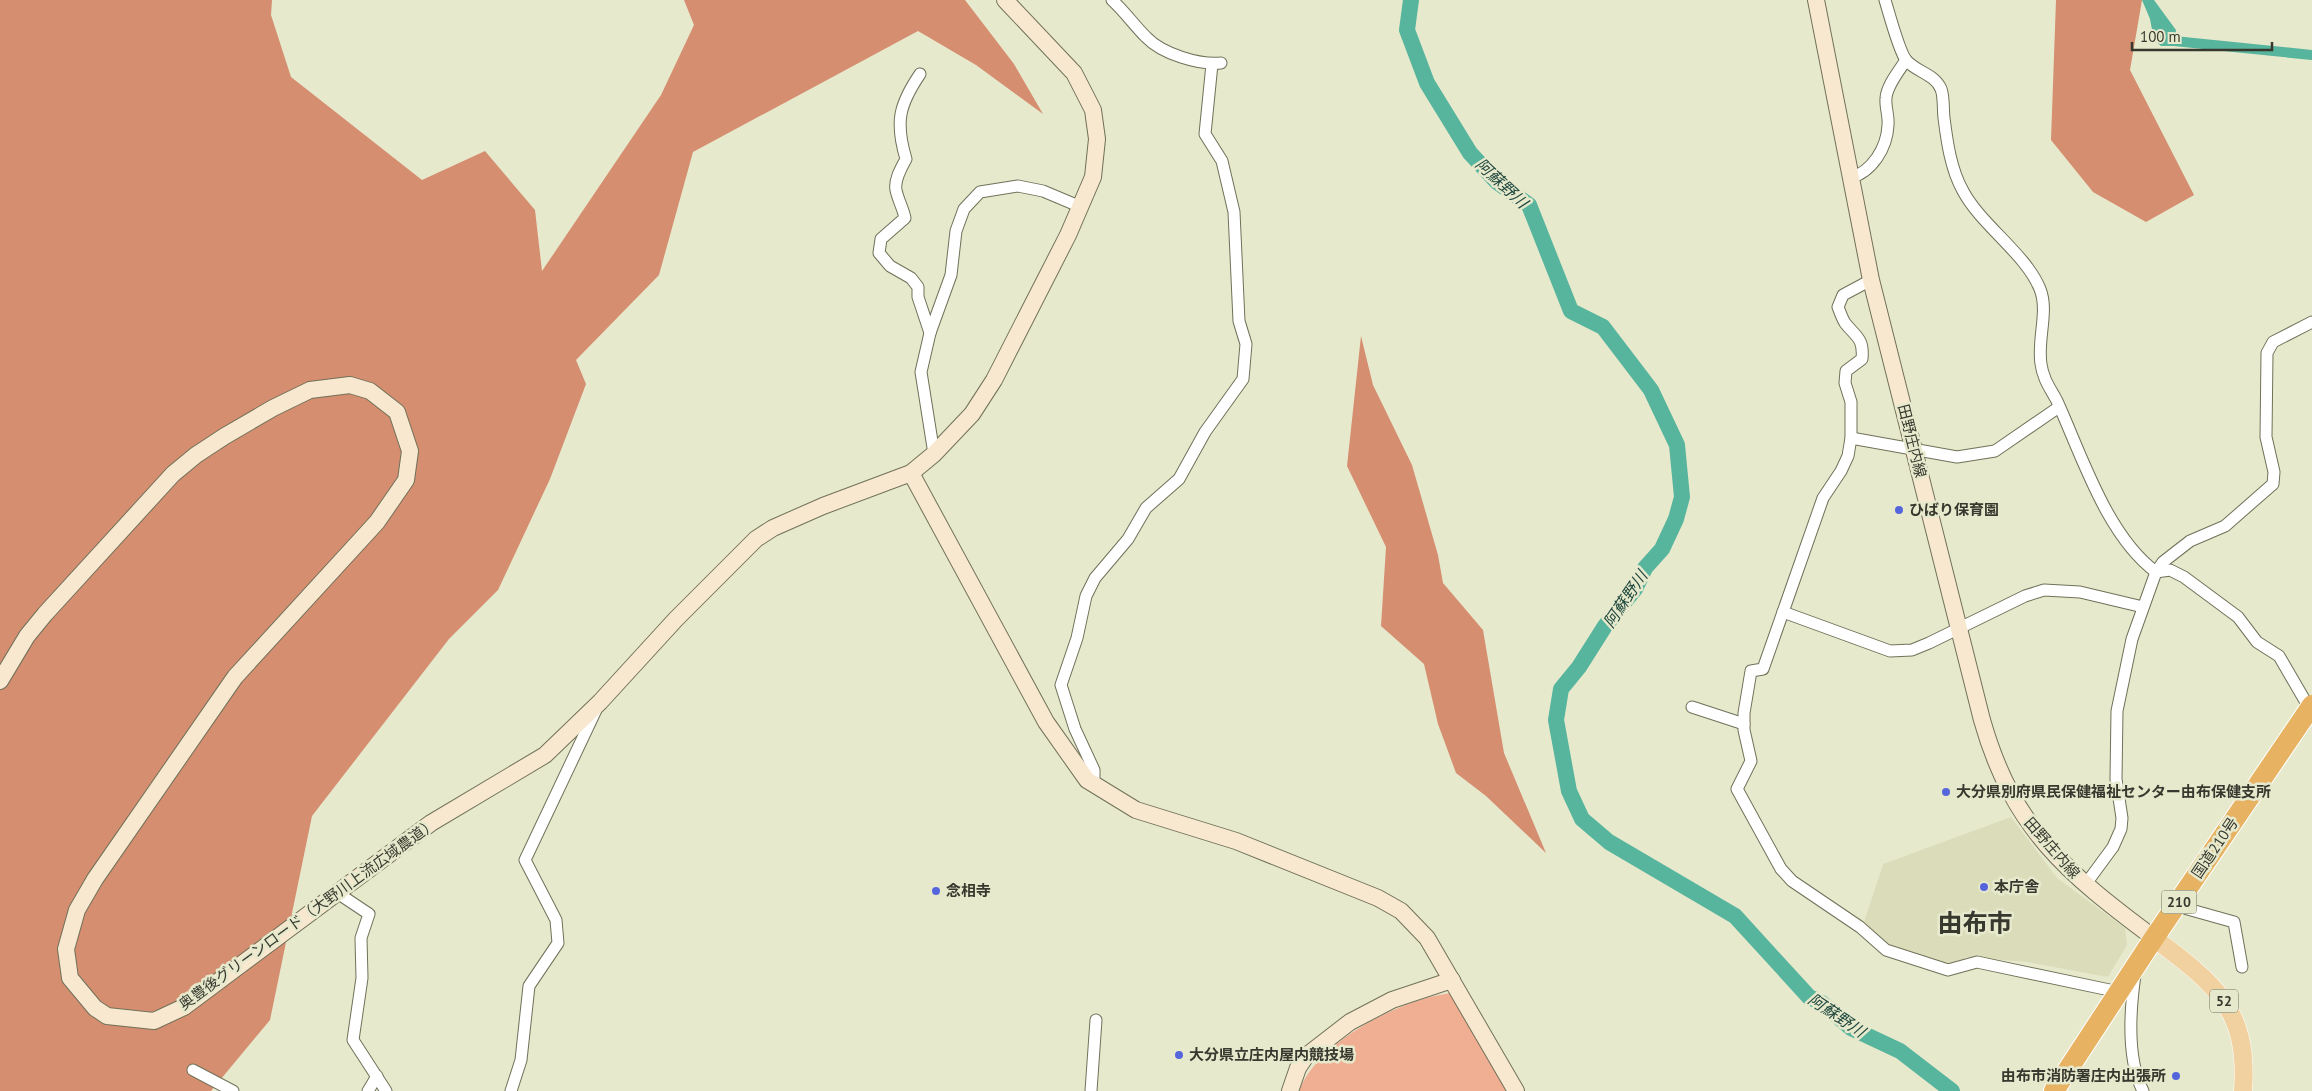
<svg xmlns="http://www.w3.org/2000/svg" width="2312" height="1091" font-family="'PT Sans','Noto Sans JP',sans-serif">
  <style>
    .built { fill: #dbddba }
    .green { fill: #f0ae92 }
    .forest { fill: #d58e70 }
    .water { fill: #57b59d }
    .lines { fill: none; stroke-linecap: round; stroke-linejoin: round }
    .canal { stroke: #57b59d; stroke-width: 10 }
    .river { stroke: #57b59d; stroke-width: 16 }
    .street-casing { stroke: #707159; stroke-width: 13 }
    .secondary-casing { stroke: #707159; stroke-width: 18 }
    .primary-casing { stroke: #fff; stroke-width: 19 }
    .highway-casing { stroke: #fff; stroke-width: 22 }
    .street { stroke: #fff; stroke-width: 11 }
    .secondary { stroke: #f8e8d0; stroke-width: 16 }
    .primary { stroke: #f1d1a0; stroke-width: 18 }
    .highway { stroke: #e7b261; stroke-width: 20 }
    .highway-bridge-casing { stroke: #fff; stroke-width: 22; stroke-linecap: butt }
    .highway-bridge { stroke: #e7b261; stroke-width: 20 }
    .poi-dot { fill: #5566dc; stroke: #e7e9cd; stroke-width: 2 }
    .labels { text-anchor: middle; stroke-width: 5; stroke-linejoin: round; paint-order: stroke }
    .shield { fill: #e7e9cd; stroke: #6c6e5e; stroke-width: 1 }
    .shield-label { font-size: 14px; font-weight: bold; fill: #38392e }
    .street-label { font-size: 15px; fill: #38392e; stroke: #e7e9cd }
    .poi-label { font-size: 15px; font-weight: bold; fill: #38392e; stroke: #e7e9cd; text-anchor: start }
    .water-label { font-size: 16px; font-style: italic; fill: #1e473d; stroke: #e7e9cd }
    .town-label { font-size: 25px; font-weight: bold; fill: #38392e; stroke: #e7e9cd }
  </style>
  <rect width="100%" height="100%" fill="#e7e9cd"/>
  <polygon class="built" points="2011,817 2057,878 2125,928 2127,945 2108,977 2027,962 1967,957 1944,969 1882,946 1863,925 1883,864"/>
  <path class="green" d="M1450 993 1511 1091H1299C1317 1042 1399 1000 1450 993Z"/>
  <g class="forest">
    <polygon points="0,0 272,0 271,15 291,77 422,180 485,151 535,210 542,271 661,95 694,25 684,0 965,0 1014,64 1043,114 976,65 918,31 693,152 659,275 576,360 586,384 550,479 498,590 449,639 312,816 270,1020 211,1091 0,1091"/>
    <polygon points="2056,0 2142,0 2130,70 2194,195 2146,222 2093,192 2051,140"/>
    <polygon points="1361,336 1373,385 1412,465 1438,555 1443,583 1483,630 1504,753 1546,853 1486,796 1456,773 1438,724 1424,664 1381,626 1386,547 1347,466"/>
  </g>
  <polygon class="water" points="2142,0 2154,0 2176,30 2174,46 2161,46 2154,40 2150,19"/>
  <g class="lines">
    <polyline class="canal" points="2174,41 2312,55"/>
    <polyline class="river" points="1411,0 1407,30 1427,83 1470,153 1497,182 1529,205 1571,311 1603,327 1651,390 1677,445 1682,497 1676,519 1662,549 1645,568 1635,589 1605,626 1579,667 1561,689 1556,720 1569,791 1582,819 1609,842 1735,916 1809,997 1822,1003 1851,1028 1900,1051 1952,1091"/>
    <g class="street-casing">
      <g id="street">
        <path d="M1112 0C1125 12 1134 25 1146 37 1162 54 1199 65 1221 63"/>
        <path d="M1885 0C1889 13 1899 51 1906 60 1916 72 1935 74 1941 89 1944 96 1943 110 1944 118 1947 142 1951 170 1963 191 1981 225 2026 254 2040 289 2049 311 2037 340 2041 364 2043 379 2050 388 2057 401 2082 456 2107 536 2156 572L2170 570 2184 577 2238 617 2257 642 2279 656 2311 711"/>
        <path d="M920 74C899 105 895 122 906 159 901 168 894 180 896 190 898 200 903 208 905 218L881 239 879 253 890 266 911 278 918 287V297L930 333"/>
        <path d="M1850 178C1872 172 1887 148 1888 125 1889 116 1885 107 1886 98 1887 85 1899 71 1906 60"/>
        <path d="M1871 280 1843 295 1838 307C1840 312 1842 318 1845 323 1856 337 1864 338 1862 359L1846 371 1845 383 1851 402V438L1848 456 1841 471 1823 498 1763 669 1751 671 1744 713V730L1751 761 1737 789 1781 869 1792 881 1860 927 1886 950 1948 970 1977 962 2119 992"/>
        <polyline points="1851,438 1957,457 1995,451 2059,407"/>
        <polyline points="934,454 921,372 930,333 951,275 956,231 964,209 980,192 1018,186 1043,191 1081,207"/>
        <polyline points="1783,612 1890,651 1912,650 1929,643 2025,596 2044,590 2080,592 2143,607"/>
        <polyline points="1692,707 1744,724"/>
        <polyline points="1094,784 1094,770 1075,729 1061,685 1077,638 1086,596 1095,578 1128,539 1146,508 1179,479 1205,432 1243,379 1246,344 1239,321 1234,212 1222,161 1205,134 1212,64"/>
        <polyline points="2085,885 2113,847 2121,829 2122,818 2116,779 2117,711 2132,639 2156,572 2163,562 2190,541 2225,526 2273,484 2274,472 2266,437 2267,353 2273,342 2312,322"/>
        <polyline points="336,892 369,914 361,938 362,978 353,1040 386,1091"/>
        <polyline points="2177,904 2184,908 2234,922 2242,967"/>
        <path d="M2135 975C2130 1010 2126 1058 2143 1091"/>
        <polyline points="193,1070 233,1091"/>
        <polyline points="368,1091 377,1076"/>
        <polyline points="511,1091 521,1060 529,986 558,943 556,920 525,860 596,710"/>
        <polyline points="1091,1091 1096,1020"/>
      </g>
    </g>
    <g class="secondary-casing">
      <g id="secondary">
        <path d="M1816 0 1871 280 1982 720C2013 829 2067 873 2154 938"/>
        <polyline points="911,473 1046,722 1087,780 1136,810 1236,841 1378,898 1401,911 1427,938 1516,1091"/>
        <polyline points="0,681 27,636 45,614 173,474 196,455 225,436 273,408 310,390 350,385 370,391 397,412 410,451 406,480 377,522 235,677 95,879 77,910 66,949 70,978 95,1008 107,1016 154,1021 184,1007 431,823 545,755 600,702 676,619 756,539 773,528 823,506 911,473 934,454 972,414 994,380 1068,235 1093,177 1097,139 1093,110 1074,73 1005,0"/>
        <polyline points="1290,1091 1298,1068 1306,1056 1350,1022 1392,1000 1452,980"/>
      </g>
    </g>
    <g class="primary-casing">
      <path id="primary" d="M2154 938C2215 984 2249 1009 2243 1091"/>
    </g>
    <g class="highway-casing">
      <polyline id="highway" points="2054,1091 2154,938 2306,714"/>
    </g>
    <use href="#street" class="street"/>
    <use href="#secondary" class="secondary"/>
    <use href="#primary" class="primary"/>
    <use href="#highway" class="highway"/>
    <g class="highway-bridge-casing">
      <polyline id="highway-bridge" points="2306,714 2312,705"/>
    </g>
    <use href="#highway-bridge" class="highway-bridge"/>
  </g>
  <g class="poi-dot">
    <circle cx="1899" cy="510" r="5"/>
    <circle cx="1946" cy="792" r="5"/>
    <circle cx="1984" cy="887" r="5"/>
    <circle cx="936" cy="891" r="5"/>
    <circle cx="1179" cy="1055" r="5"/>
    <circle cx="2176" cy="1076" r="5"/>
  </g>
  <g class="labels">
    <g class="shield">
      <rect x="2161.5" y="890.5" width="35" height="23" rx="4"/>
      <rect x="2210" y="989.5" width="28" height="23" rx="4"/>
    </g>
    <g class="shield-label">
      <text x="2179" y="907">210</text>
      <text x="2224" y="1006">52</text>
    </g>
    <g class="street-label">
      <text transform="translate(1912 441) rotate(76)" y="5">田野庄内線</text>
      <text transform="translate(2052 848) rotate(49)" y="5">田野庄内線</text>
      <text transform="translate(2215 848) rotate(-56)" y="5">国道210号</text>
      <text transform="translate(308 914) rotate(-36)" y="5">奥豊後グリーンロード（大野川上流広域農道）</text>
    </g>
    <g class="poi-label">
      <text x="1909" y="515">ひばり保育園</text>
      <text x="1956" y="797">大分県別府県民保健福祉センター由布保健支所</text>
      <text x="1994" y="892">本庁舎</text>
      <text x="946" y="896">念相寺</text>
      <text x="1189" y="1060">大分県立庄内屋内競技場</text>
      <text x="2166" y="1081" text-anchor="end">由布市消防署庄内出張所</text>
    </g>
    <g class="water-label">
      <text transform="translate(1502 183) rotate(43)" y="6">阿蘇野川</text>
      <text transform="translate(1625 599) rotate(-56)" y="6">阿蘇野川</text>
      <text transform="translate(1837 1015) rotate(34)" y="6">阿蘇野川</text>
    </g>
    <g class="town-label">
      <text x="1975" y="932">由布市</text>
    </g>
  </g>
  <path d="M2132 42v8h140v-8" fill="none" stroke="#38392e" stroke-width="2.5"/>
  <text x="2140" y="42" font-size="15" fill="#38392e" stroke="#e7e9cd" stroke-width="4" paint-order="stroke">100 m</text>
</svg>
